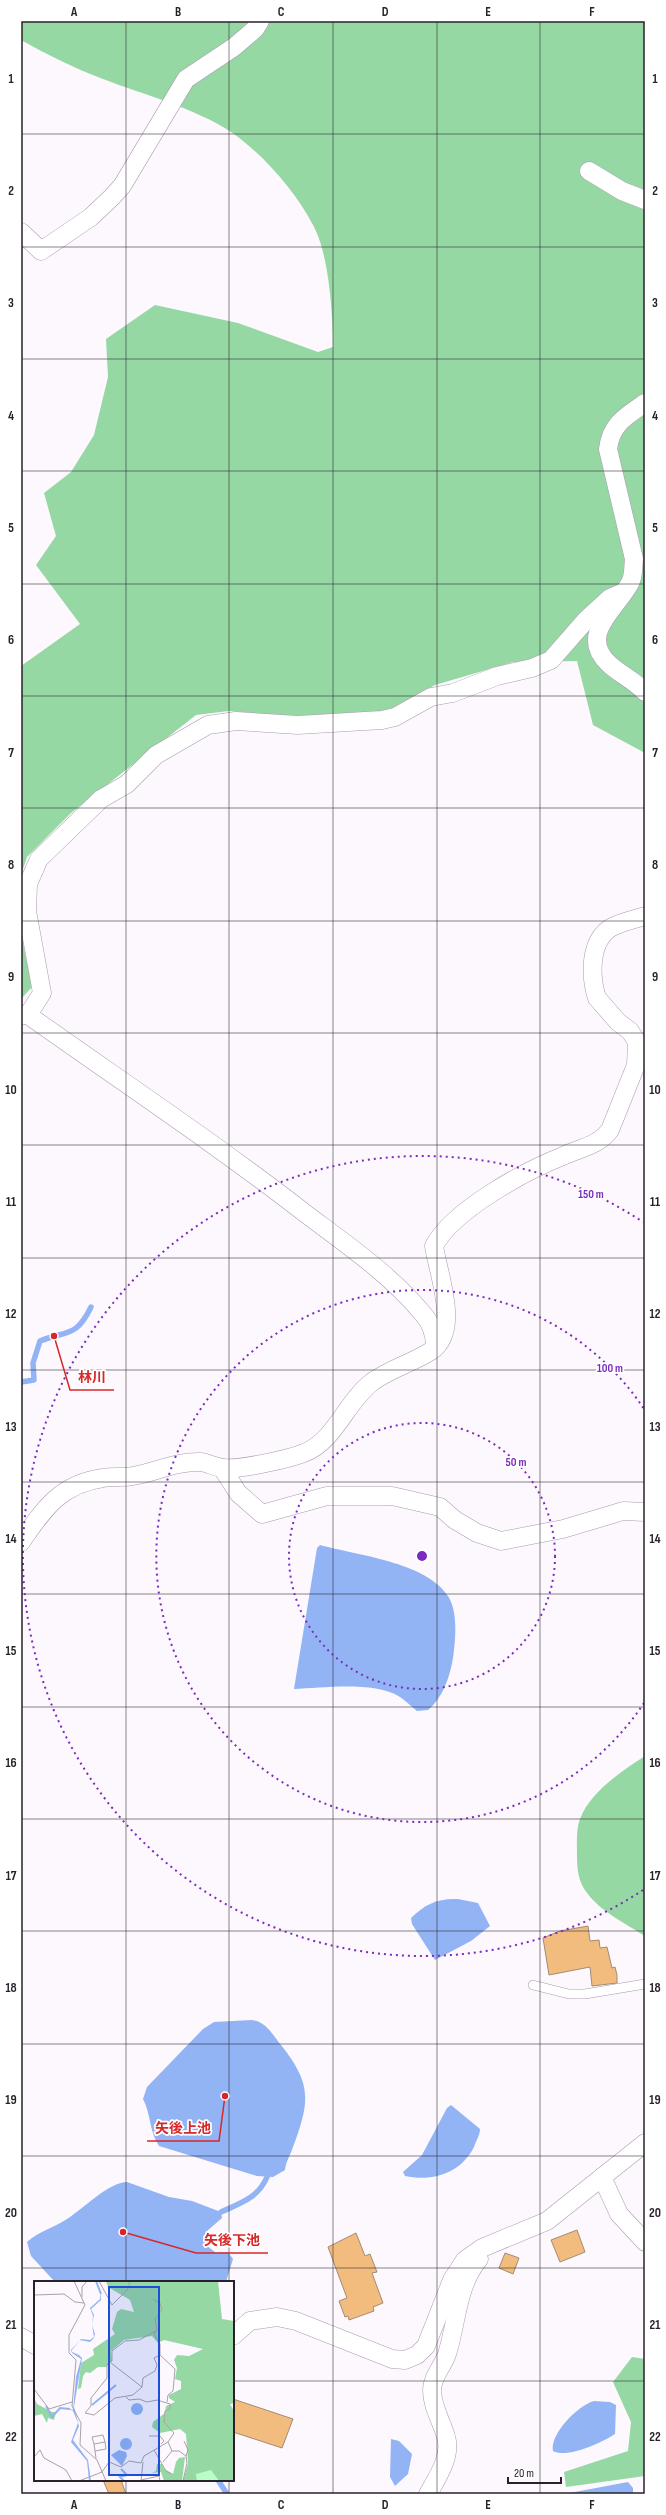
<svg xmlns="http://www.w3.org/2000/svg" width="666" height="2515" font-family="'Sofia Sans Condensed','Noto Sans JP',sans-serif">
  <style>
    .forest { fill: #95d8a3 }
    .water { fill: #92b4f5 }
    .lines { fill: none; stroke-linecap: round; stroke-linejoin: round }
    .stream { stroke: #92b4f5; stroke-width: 5.5 }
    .building { fill: #f3bc7f; stroke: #a18b74 }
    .lane-casing { stroke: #ac99b2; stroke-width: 10 }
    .street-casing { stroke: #ac99b2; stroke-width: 19 }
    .lane { stroke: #fff; stroke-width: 9 }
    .street { stroke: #fff; stroke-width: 18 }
    .grid { fill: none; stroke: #28202a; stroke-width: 1; stroke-opacity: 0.55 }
    .ring { fill: none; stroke: #7b2cbf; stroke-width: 2; stroke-dasharray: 2 4 }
    .inset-river { fill: none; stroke: #92b4f5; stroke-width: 2 }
    .inset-road { fill: none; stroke: #a7a2a9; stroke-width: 1 }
    .view { fill: #1d4ed8; fill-opacity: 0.15; stroke: #1d4ed8; stroke-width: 2 }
    .inset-edge { fill: none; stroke: #28202a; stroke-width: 2 }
    .centre { fill: #7b2cbf; stroke: #fff; stroke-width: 2 }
    .ring-label { font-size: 12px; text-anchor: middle; font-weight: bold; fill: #7b2cbf; stroke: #fff; stroke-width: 3.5; stroke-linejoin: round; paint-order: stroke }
    .leader { fill: none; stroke: #d62828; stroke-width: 1.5 }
    .callout-dot { fill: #d62828; stroke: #fff; stroke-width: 1.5 }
    .callout-label { font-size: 14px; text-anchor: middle; font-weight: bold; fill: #d62828; stroke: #fff; stroke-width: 3.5; stroke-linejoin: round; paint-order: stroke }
    .neatline { fill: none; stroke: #28202a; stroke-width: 1.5 }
    .grid-label { font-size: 13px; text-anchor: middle; font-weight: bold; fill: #28202a }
  </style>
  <rect width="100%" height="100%" fill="#fcf8fd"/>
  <g class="forest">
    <path d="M21 21H645V753L593 725 577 661 513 662 435 685 388 711 299 717 229 711 196 715 71 813 27 857 21 875V666L80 624 36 565 56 536 44 493 71 472 94 435 108 377 106 339 155 305 238 323 318 352 333 347C333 314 329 254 313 225 295 191 264 155 231 132 197 109 142 94 103 79 74 68 48 55 21 40Z"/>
    <polygon points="21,933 32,987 21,999"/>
    <path d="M645 1756V1936C626 1924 600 1911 587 1893 578 1881 577 1869 577 1855 577 1844 576 1829 580 1819 590 1792 622 1771 645 1756Z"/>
    <polygon points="632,2357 645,2359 645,2476 566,2487 564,2472 628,2451 631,2422 613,2382"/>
  </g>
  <g class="water">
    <path d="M320 1545C356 1555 426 1562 448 1596 457 1610 456 1634 454 1650 452 1670 445 1696 428 1710L417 1711C411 1706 406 1701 400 1697 374 1681 324 1688 294 1689L317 1548Z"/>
    <path d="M458 1899 478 1903 490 1926 471 1941 435 1960 412 1924 411 1918C425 1904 438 1898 458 1899Z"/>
    <path d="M252 2020C266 2022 272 2034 281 2045 312 2084 310 2101 293 2147 290 2156 286 2161 285 2170L273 2177 257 2176 159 2146C149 2131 151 2114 143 2099L147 2087 203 2029 214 2022Z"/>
    <path d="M451 2105 480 2129C480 2135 476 2141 474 2147 461 2173 433 2182 405 2176L403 2172 422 2155 447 2108Z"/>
    <path d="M127 2182 169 2197 192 2201 221 2212 222 2218 207 2231 206 2245 216 2253 228 2252 233 2259 226 2282H55L31 2256 27 2242C39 2231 54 2228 67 2219 83 2209 109 2182 127 2182Z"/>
    <path d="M594 2401 610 2402 616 2405 615 2434C603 2442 567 2459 553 2451 549 2435 578 2405 594 2401Z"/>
    <polygon points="391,2439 399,2441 412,2454 408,2474 395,2486 390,2477"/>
    <polygon points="628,2482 633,2488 633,2494 564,2494"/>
  </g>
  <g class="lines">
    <g class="stream">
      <path d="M21 1382 34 1380 33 1363 40 1341C67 1330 76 1338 91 1307"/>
      <path d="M221 2212C241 2203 258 2198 267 2177"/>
      <polyline points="218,2480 227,2494"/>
    </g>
  </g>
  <g class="building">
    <polygon points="588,1926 590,1941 599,1940 600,1948 607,1947 612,1968 615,1967 617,1975 617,1983 592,1986 590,1967 549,1975 543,1938 560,1931"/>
    <polygon points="577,2230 585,2252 560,2262 551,2240"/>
    <polygon points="356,2233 365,2256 370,2254 377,2272 372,2273 383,2303 373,2307 374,2311 349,2320 348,2316 345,2317 339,2301 347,2298 328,2247"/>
    <polygon points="505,2253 519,2258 513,2274 499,2268"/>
    <polygon points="233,2399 293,2419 282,2448 233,2432"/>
    <polygon points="103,2480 121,2480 126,2494 109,2494"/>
  </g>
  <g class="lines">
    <g class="lane-casing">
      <polyline id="lane" points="533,1985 569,1994 585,1994 645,1984"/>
    </g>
    <g class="street-casing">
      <g id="street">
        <polyline points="589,171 622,191 645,200"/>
        <polyline points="21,232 41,251 91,217 112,197 122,186 186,79 234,47 255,29 260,21"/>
        <path d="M645 403C626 416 611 424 608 449L634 559C633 567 634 576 630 583 617 608 578 634 608 663 619 674 634 680 645 692"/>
        <polyline points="21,1015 28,1015 42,993 27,911 28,884 39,859 101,799 127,784 156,755 208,725 236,721 298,725 382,720 395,717 431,697 453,693 497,676 532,668 551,660 586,620 610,598 624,592"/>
        <path d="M28 1015C121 1081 216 1144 306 1214 346 1244 391 1275 423 1314 432 1324 435 1335 435 1347"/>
        <polyline points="222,1468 238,1493 262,1514 327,1496 392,1496 440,1507 455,1520 477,1533 501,1541 563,1529 623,1511 645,1512"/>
        <path d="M21 1542C44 1509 60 1484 103 1478 113 1476 123 1478 133 1476 156 1472 177 1461 201 1462 209 1463 216 1468 224 1468 239 1470 289 1459 304 1453 335 1441 346 1402 372 1382 390 1369 412 1363 431 1351 461 1331 438 1274 434 1246 453 1210 525 1171 563 1156 580 1148 598 1146 610 1130L636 1065 637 1042 630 1031 618 1022 597 998C590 976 589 940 612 927 622 922 635 919 645 916"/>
        <polyline points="602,2177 619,2214 645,2242"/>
        <polyline points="233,2336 250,2321 277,2317 296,2321 392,2359 405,2360 417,2355 426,2346 452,2280 465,2260 482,2248 547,2221 645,2143"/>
        <polyline points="21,2337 35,2345"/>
        <path d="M428 2494C437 2478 452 2456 446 2437 442 2422 432 2407 432 2390 432 2377 443 2366 447 2354 457 2323 457 2285 479 2259"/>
      </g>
    </g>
    <use href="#lane" class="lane"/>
    <use href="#street" class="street"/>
  </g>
  <path class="grid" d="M126 21V2282M229 21V2282M333 21V2494M437 21V2494M540 21V2494M21 134H645M21 247H645M21 359H645M21 471H645M21 584H645M21 696H645M21 808H645M21 921H645M21 1033H645M21 1145H645M21 1258H645M21 1370H645M21 1482H645M21 1594H645M21 1707H645M21 1819H645M21 1931H645M21 2044H645M21 2156H645M21 2268H645M21 2381H35M233 2381H645M126 2480V2494M229 2480V2494"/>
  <g class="ring">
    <circle cx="422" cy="1556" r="133"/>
    <path d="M644 1703A266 266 0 1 1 644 1409"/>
    <path d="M643 1890A400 400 0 1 1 643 1222"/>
  </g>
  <g transform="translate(34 2281)">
    <rect width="200" height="200" fill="#fcf8fd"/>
    <path d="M171 189H177L185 200H163L162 193Z" fill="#bafdc7"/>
    <path d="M72 0H184L188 38 200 40V122L196 123 200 130V200H185L177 189 162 193 163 200H149L154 182 152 153 146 148 126 152 118 146 119 141 131 132 132 125 141 121 135 117V114L147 108V100L141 98 143 87 140 79 143 74 155 75 169 68 130 59 124 62 118 55 90 59 77 70 78 80 72 86H64L56 92 52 91 49 95 47 107 44 108 47 82 60 74 59 68 81 53 78 48 83 31 87 28 100 31 96 19 74 6ZM0 117 3 123 18 131H22L20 139 14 137 13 142 8 133 0 135ZM151 176 148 200H130L127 191 118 192 122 190 123 183H128L130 188 139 193 142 181 145 177Z" fill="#95d8a3"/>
    <path d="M67 10V19L57 28 60 34 58 44 61 53 60 57 56 61 46 59 38 69V71L45 74 48 77 40 126 45 145 39 159 54 179 57 200H55L53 180 37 161 44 142 39 130 33 127 39 129 42 96 47 78 38 72 37 69 47 58 56 59 60 56 58 44 59 35 56 27 66 18ZM97 128a6 6 0 1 1 12 0a6 6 0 1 1-12 0ZM86 163a6 6 0 1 1 12 0a6 6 0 1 1-12 0ZM85 169 92 171 93 175 88 185 77 174Z" fill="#92b4f5"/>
    <path class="inset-river" d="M62 0 67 13M58 124 82 104M12 125 18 136 26 127 36 128M87 188 93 194 86 196 90 200"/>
    <path class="inset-road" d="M40 0 51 24 35 54V72L42 79 38 125 47 142 46 164 63 179 72 200M65 0 78 24 94 8 96 0M0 14 30 13 41 21 50 22M48 16V6L53 0M119 18 126 22 128 29 121 38 123 49 120 53 126 63V74M122 50 105 59 91 60 78 70V80L73 83V97L57 117V125L51 132 60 134 81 117 99 114 108 106 109 97 121 90 123 84 120 77 126 74M126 74 141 88 139 110 134 114 133 121M77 82 108 106M0 108 15 128 38 121M115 155H126L130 160 127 163M150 160 154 169 152 175M134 161 138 170H145L152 175 153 182 149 200M60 163 58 156 69 154 71 161M120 169 132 190 138 193M61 170 72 168 71 161 60 163 62 177M0 176 6 169 10 177 32 189 38 200M129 181 138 170M68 191 75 181 87 186 95 180 107 182 110 175 134 161 140 152 130 141 131 130 136 128V123L123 119 113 121 105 118 95 119 92 116M107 199 125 195 126 200M45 200 68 191M107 200 109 181"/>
    <path class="view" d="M75 6H125V194H75Z"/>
    <rect width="200" height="200" class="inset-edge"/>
  </g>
  <circle cx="422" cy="1556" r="6" class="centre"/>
  <g class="ring-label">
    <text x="591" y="1198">150 m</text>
    <text x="610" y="1372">100 m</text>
    <text x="516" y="1466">50 m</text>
  </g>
  <path class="leader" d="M54 1336L70 1390H114M225 2096L219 2141H147M123 2232L196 2253H268"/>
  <g class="callout-dot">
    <circle cx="54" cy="1336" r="4"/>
    <circle cx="225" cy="2096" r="4"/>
    <circle cx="123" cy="2232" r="4"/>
  </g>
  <g class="callout-label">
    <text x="92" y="1382">林川</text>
    <text x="183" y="2133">矢後上池</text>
    <text x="232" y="2245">矢後下池</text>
  </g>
  <rect width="666" height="2515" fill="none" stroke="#ffffff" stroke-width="44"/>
  <path d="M508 2477v6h53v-6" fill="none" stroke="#28202a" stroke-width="2"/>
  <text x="514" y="2477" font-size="12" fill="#28202a" stroke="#ffffff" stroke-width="3" paint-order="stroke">20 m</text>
  <rect x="22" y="22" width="622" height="2471" class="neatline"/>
  <g class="grid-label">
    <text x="74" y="16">A</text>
    <text x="178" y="16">B</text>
    <text x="281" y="16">C</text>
    <text x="385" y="16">D</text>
    <text x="488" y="16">E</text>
    <text x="592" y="16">F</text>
    <text x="11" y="83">1</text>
    <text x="655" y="83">1</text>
    <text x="11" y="195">2</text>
    <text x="655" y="195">2</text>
    <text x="11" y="307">3</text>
    <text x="655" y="307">3</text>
    <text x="11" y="420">4</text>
    <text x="655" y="420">4</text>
    <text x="11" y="532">5</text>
    <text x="655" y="532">5</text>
    <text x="11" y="644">6</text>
    <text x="655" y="644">6</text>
    <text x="11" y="757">7</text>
    <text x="655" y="757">7</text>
    <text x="11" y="869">8</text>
    <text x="655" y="869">8</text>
    <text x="11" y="981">9</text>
    <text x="655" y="981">9</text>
    <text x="11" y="1094">10</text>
    <text x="655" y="1094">10</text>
    <text x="11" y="1206">11</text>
    <text x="655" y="1206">11</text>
    <text x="11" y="1318">12</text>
    <text x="655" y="1318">12</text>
    <text x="11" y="1431">13</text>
    <text x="655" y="1431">13</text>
    <text x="11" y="1543">14</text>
    <text x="655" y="1543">14</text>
    <text x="11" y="1655">15</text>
    <text x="655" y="1655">15</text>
    <text x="11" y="1767">16</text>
    <text x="655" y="1767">16</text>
    <text x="11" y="1880">17</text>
    <text x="655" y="1880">17</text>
    <text x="11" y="1992">18</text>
    <text x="655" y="1992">18</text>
    <text x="11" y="2104">19</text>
    <text x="655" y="2104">19</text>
    <text x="11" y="2217">20</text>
    <text x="655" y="2217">20</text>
    <text x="11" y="2329">21</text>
    <text x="655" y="2329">21</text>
    <text x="11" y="2441">22</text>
    <text x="655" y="2441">22</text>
    <text x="74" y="2509">A</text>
    <text x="178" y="2509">B</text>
    <text x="281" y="2509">C</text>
    <text x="385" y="2509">D</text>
    <text x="488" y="2509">E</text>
    <text x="592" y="2509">F</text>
  </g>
</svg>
